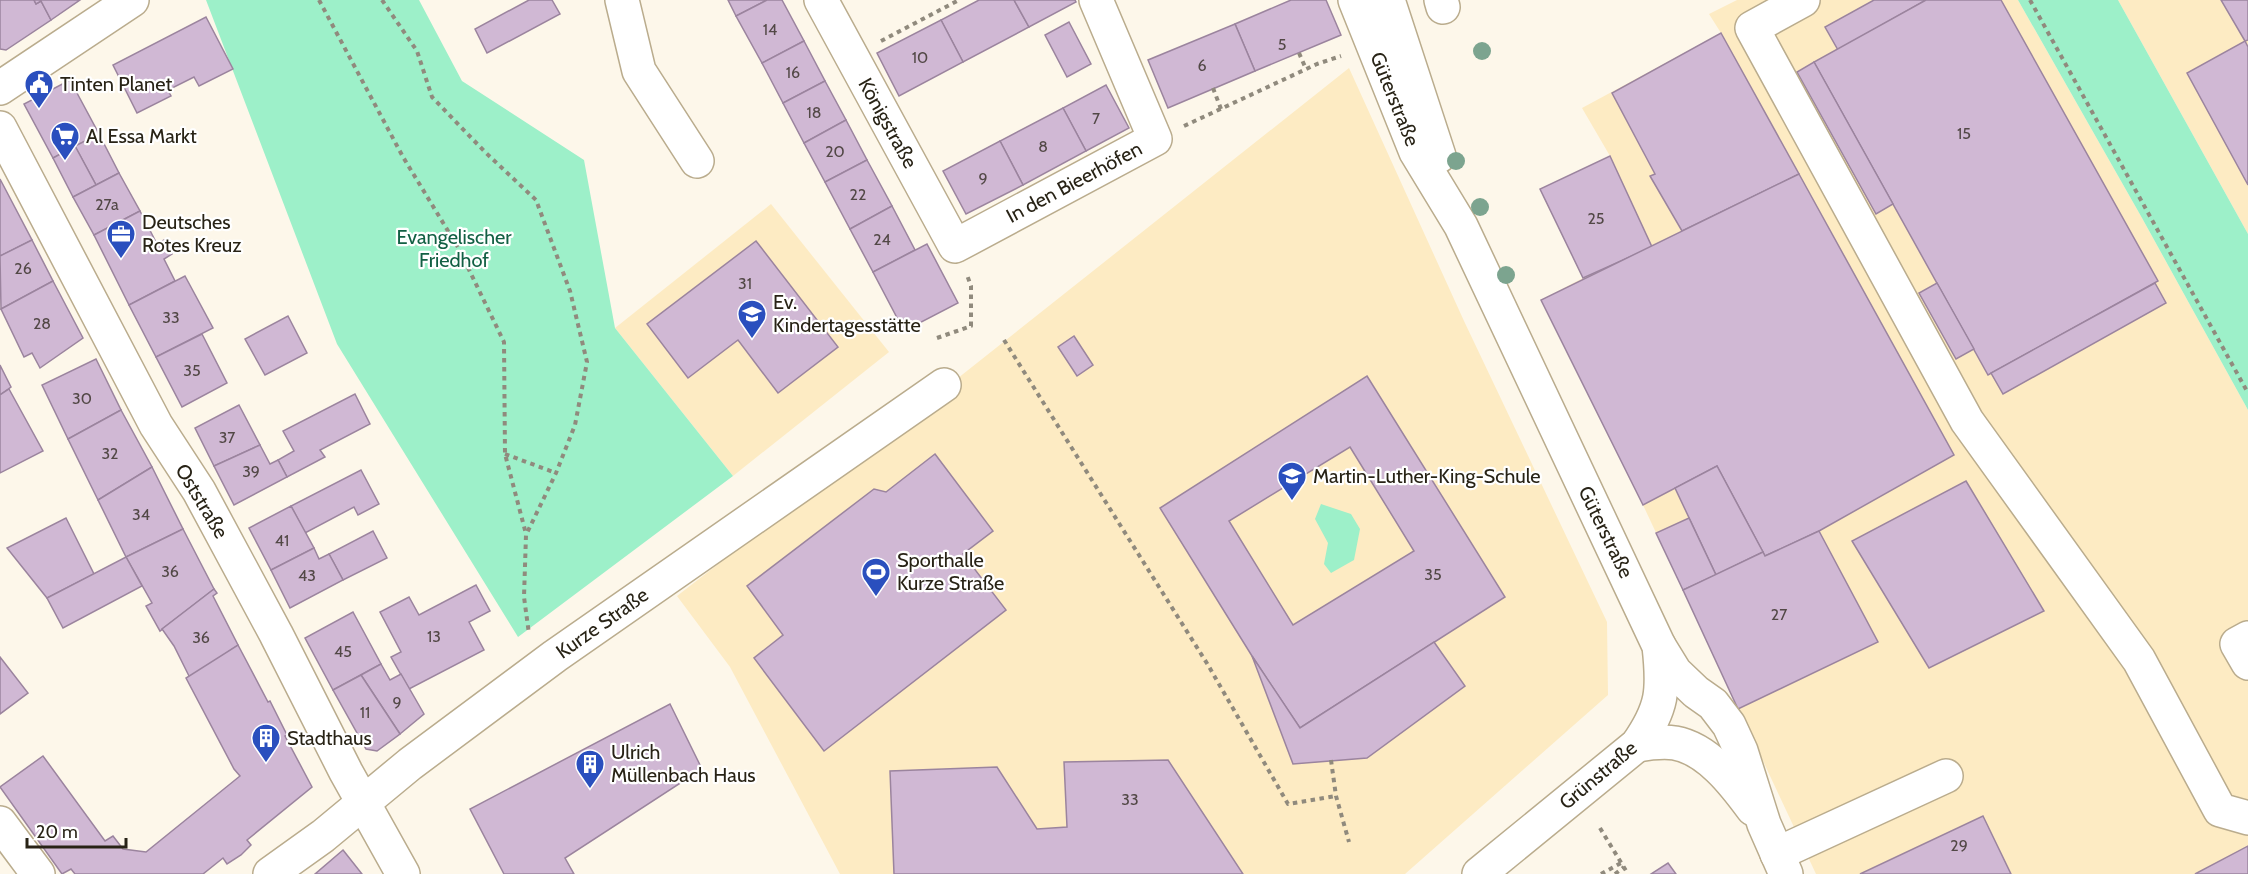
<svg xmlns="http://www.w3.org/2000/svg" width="2248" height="874" font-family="Cabin,sans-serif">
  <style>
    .built { fill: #fdebc3 }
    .green { fill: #9df0c9 }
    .building { fill: #d0b8d4; stroke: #9b849e; stroke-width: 1.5; fill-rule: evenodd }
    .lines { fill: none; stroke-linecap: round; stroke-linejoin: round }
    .minor-casing { stroke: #baac8d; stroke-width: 36 }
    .major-casing { stroke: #baac8d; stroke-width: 36 }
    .path { stroke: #908a7d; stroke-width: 4; stroke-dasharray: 4.5 4.5; stroke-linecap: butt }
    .minor { stroke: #fff; stroke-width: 33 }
    .major { stroke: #fff; stroke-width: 33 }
    .tree { fill: #7ca48f }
    .labels { text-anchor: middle; stroke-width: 4.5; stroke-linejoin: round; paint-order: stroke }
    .number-label { font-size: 16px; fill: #524846 }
    .poi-label { font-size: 20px; fill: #282316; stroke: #fff; text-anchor: start }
    .street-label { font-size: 20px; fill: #282316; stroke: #fff }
    .park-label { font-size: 20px; fill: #126044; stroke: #fff }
  </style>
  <rect width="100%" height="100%" fill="#fdf7ea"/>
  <g class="built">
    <polygon points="1737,0 2018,0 2142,218 2248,410 2248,874 1816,874 1643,505 1541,300 1583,278 1540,189 1610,156 1582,108 1721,33 1709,14"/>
    <polygon points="2118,0 2248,0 2248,234"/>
    <polygon points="1349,68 1464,321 1607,622 1608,695 1405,874 840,874 730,667 677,596 953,382"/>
    <polygon points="771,204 889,352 733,476 615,328"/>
  </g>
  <g class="green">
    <polygon points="206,0 419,0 462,81 584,160 615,328 733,476 518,637 337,344"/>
    <polygon points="2018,0 2118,0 2248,234 2248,410 2142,218"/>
    <polygon points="1321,504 1351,514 1360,529 1354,560 1331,573 1324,564 1328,543 1315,519"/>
  </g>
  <g class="building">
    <polygon points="0,0 34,0 36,4 41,1 51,20 6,50 0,49"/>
    <polygon points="34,0 80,0 51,20 41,1 36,4"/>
    <polygon points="529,0 552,0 560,14 487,53 475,29"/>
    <polygon points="728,0 767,0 736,16"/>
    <polygon points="767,0 782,0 804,41 762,63 736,16"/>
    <polygon points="979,0 1014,0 1029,27 963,62 941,20"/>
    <polygon points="1014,0 1075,0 1076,2 1029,27"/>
    <polygon points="1291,0 1326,0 1341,35 1255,71 1235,24"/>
    <polygon points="1874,0 1926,0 1838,50 1825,27"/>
    <polygon points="1926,0 2001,0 2158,281 1988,375 1814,62"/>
    <polygon points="2221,0 2248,0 2248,40 2245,41"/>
    <polygon points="206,17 233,69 199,86 194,77 168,90 171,96 137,113 113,65"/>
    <polygon points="941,20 963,62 899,96 877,53"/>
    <polygon points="1069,22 1091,64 1067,77 1045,35"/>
    <polygon points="1235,24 1255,71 1168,108 1148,60"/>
    <polygon points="1721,33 1799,174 1682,231 1650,176 1655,174 1612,93"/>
    <polygon points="804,41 825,81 783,103 762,63"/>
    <polygon points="2245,41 2248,47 2248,185 2187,73"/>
    <polygon points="1814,62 1893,204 1876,214 1797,72"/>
    <polygon points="70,80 99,134 53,158 24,104"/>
    <polygon points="825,81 846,120 804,143 783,103"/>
    <polygon points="1106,85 1129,128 1086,151 1063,108"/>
    <polygon points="1063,108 1086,151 1023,185 1000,141"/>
    <polygon points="846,120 867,160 825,182 804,143"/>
    <polygon points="99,134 119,173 96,185 75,146"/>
    <polygon points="1000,141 1023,185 966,214 943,171"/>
    <polygon points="75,146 96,185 73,197 53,158"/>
    <polygon points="1610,156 1652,247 1583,278 1540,189"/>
    <polygon points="867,160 892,206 850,229 825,182"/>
    <polygon points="119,173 140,211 94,235 73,197"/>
    <polygon points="1799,174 1954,455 1819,531 1765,556 1717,466 1643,505 1541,300"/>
    <polygon points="0,179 32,240 0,256"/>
    <polygon points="892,206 915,250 873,272 850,229"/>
    <polygon points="140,211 157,244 164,240 172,254 164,259 175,281 129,305 94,235"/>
    <polygon points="32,240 53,281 1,309 0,256"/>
    <polygon points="756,241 838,347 778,393 738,340 688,378 647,324"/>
    <polygon points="927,244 958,303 904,331 873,272"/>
    <polygon points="185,276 213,328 156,357 129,305"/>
    <polygon points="53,281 83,338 40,368 32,353 24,357 1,309"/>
    <polygon points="1937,283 1974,349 1956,359 1919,293"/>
    <polygon points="2155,283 2166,303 2003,394 1991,373"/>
    <polygon points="288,316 307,353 265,375 245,339"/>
    <polygon points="202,334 227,383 182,407 156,357"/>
    <polygon points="1074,336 1093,365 1077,376 1058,347"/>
    <polygon points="96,359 121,410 68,439 42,385"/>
    <polygon points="0,365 11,387 0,395"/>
    <path d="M1367 376 1505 597 1300 728 1252 656 1160 508ZM1350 447 1414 551 1293 625 1229 521Z"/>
    <polygon points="9,389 43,451 0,473 0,395"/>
    <polygon points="355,394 370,424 320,450 325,457 287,477 278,460 294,451 283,431"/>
    <polygon points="239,405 260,445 214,466 195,428"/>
    <polygon points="121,410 152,467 98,500 68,439"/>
    <polygon points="260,445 270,464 278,460 287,477 234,505 214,466"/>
    <polygon points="935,454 993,531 963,554 1006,610 824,751 754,658 783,635 747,586 874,489 886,492"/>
    <polygon points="1717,466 1763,552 1716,575 1675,488"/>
    <polygon points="152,467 183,529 126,557 98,500"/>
    <polygon points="361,470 379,504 358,515 354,507 305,533 291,506"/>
    <polygon points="1966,481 2044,611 1929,668 1852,541"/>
    <polygon points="291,506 314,548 271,570 249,528"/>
    <polygon points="66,518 94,574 47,598 7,548"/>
    <polygon points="1689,518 1716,575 1683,590 1656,533"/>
    <polygon points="183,529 214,589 160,631 146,606 152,603 126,557"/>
    <polygon points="373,531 387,558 343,580 329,554"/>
    <polygon points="1819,531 1878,642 1738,709 1683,590 1763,552 1765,556"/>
    <polygon points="314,548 319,559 329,554 343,580 290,608 271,570"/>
    <polygon points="126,557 142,586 63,628 47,598"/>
    <polygon points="476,585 490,611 469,622 484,650 409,689 391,657 401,652 380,612 409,597 419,615"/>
    <polygon points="214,589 217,593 213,596 238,645 190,678 174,646 162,629"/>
    <polygon points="353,612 381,664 333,690 305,638"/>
    <polygon points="1434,642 1465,686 1367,758 1293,764 1252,656 1300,728"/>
    <polygon points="238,645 268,702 270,701 287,735 285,736 312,787 247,840 251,845 241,855 227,864 223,858 203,874 75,874 71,869 62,874 0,787 43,756 105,841 113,836 123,849 146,852 240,776 234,769 186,678"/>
    <polygon points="0,657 28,693 0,714"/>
    <polygon points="381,664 390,680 401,674 424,714 400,734 361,675"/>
    <polygon points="361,675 400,734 377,751 366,749 333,690"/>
    <polygon points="670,704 702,769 565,858 574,874 504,874 470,809"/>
    <polygon points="1168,760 1243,874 894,874 890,771 997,767 1037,829 1067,827 1064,762"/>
    <polygon points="1983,816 2011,874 1860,874"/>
    <polygon points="2248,846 2248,874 2195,874"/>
    <polygon points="343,850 362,874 315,874"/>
    <polygon points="1668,863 1676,874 1651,874"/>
  </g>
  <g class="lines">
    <g class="minor-casing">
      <g id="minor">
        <polyline points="622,0 639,71 697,161"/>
        <polyline points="821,0 955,246 1155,139 1096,0"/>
        <polyline points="1441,0 1443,7"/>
        <polyline points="1803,0 1752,28 1967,421 2139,660 2220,810 2248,818"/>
        <polyline points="0,88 132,0"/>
        <polyline points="0,128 156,425 199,491 276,634 346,772 403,874"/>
        <polyline points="2248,638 2237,644 2248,663"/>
        <polyline points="1659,646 1675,672 1696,692 1713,704 1729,725 1741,751 1764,824 1786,874"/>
        <path d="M1637 745C1649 743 1662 741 1675 743 1708 749 1734 783 1753 809"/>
        <polyline points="0,823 38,874"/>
        <polyline points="1777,854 1946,776"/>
        <polyline points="270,874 323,836 410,764 555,656 944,385"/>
      </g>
    </g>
    <g class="major-casing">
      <g id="major">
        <path d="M1355 0 1416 152 1461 226 1659 646C1664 690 1663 708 1637 745L1479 874"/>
        <polyline points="1388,0 1439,156"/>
      </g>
    </g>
    <g class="path">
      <polyline points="319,0 403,157 459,249 504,342 505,454 526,534"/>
      <polyline points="382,0 417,51 432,97 485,152 536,200 570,291 587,362 575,425 556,473 526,535 524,597 529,634"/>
      <polyline points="2030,0 2248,393"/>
      <polyline points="881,41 959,0"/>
      <polyline points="1299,53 1306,69"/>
      <polyline points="1213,88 1221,109"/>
      <polyline points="1184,126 1317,64 1341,56"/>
      <polyline points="937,338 971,326 971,286 967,275"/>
      <polyline points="1004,340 1208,665 1288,804 1336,796"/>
      <polyline points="505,454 556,473"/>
      <polyline points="1331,760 1336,796 1349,842"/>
      <polyline points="1600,828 1628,874"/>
      <polyline points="1601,874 1621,863"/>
      <polyline points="1615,874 1624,867"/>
    </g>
    <use href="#minor" class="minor"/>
    <use href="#major" class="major"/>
  </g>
  <g class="tree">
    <circle cx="1482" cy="51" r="9"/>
    <circle cx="1456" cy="161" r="9"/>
    <circle cx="1480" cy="207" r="9"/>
    <circle cx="1506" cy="275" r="9"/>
  </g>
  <defs>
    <g id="civic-pin" transform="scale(1.5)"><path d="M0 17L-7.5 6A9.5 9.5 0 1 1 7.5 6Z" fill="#2a4fbe" stroke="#fff"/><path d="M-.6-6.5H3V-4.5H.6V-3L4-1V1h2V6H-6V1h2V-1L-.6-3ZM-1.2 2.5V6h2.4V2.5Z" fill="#fff"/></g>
    <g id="supermarket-pin" transform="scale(1.5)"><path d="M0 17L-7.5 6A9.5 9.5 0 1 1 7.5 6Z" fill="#2a4fbe" stroke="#fff"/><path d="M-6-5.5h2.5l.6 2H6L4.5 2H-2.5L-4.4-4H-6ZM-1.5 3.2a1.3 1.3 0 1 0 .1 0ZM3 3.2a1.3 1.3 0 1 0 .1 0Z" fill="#fff"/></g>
    <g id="office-pin" transform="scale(1.5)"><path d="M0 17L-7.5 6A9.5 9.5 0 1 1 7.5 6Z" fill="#2a4fbe" stroke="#fff"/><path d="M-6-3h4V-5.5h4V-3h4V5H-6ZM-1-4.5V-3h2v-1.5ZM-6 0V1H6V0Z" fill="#fff"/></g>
    <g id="school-pin" transform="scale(1.5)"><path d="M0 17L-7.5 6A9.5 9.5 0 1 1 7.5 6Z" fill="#2a4fbe" stroke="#fff"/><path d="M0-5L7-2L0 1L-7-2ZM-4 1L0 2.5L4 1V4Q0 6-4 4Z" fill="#fff"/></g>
    <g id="stadium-pin" transform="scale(1.5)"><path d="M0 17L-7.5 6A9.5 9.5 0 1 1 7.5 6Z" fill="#2a4fbe" stroke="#fff"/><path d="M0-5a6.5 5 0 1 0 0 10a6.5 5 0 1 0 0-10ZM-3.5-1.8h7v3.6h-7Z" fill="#fff"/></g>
    <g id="building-pin" transform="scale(1.5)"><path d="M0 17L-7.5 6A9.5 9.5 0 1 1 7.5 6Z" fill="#2a4fbe" stroke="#fff"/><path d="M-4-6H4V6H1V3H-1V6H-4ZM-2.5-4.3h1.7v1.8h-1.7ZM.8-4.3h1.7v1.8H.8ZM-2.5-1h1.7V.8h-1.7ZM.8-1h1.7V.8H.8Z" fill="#fff"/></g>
  </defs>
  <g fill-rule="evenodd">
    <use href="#civic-pin" x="39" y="84"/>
    <use href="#supermarket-pin" x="65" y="136"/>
    <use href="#office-pin" x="121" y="234"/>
    <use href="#school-pin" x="752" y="314"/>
    <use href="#school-pin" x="1292" y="476"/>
    <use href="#stadium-pin" x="876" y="572"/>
    <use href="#building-pin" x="266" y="738"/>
    <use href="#building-pin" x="590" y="764"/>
  </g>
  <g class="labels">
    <g class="number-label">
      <text x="770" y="35">14</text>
      <text x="1282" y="50">5</text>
      <text x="920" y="63">10</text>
      <text x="1202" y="71">6</text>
      <text x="793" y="78">16</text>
      <text x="814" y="118">18</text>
      <text x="1096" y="124">7</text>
      <text x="1964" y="139">15</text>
      <text x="1043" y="152">8</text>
      <text x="835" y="157">20</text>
      <text x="983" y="184">9</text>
      <text x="858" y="200">22</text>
      <text x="107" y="210">27a</text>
      <text x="1596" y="224">25</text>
      <text x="882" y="245">24</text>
      <text x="23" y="274">26</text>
      <text x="745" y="289">31</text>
      <text x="171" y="323">33</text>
      <text x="42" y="329">28</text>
      <text x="192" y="376">35</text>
      <text x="82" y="404">30</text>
      <text x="227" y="443">37</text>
      <text x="110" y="459">32</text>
      <text x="251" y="477">39</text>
      <text x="141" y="520">34</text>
      <text x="282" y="546">41</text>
      <text x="170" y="577">36</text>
      <text x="1433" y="580">35</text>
      <text x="307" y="581">43</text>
      <text x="1779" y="620">27</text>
      <text x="434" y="642">13</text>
      <text x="201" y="643">36</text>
      <text x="343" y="657">45</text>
      <text x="397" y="708">9</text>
      <text x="365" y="718">11</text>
      <text x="1130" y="805">33</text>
      <text x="1959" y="851">29</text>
    </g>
    <g class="poi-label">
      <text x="60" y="91">Tinten Planet</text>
      <text x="86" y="143">Al Essa Markt</text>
      <text x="142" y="229">Deutsches<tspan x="142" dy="23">Rotes Kreuz</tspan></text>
      <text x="773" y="309">Ev.<tspan x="773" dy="23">Kindertagesstätte</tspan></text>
      <text x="1313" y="483">Martin-Luther-King-Schule</text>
      <text x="897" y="567">Sporthalle<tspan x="897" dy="23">Kurze Straße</tspan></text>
      <text x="287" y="745">Stadthaus</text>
      <text x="611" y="759">Ulrich<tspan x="611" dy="23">Müllenbach Haus</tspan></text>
    </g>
    <g class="street-label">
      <text transform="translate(1395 99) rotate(68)" y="7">Güterstraße</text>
      <text transform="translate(888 123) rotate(61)" y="7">Königstraße</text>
      <text transform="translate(1074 182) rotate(-28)" y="7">In den Bieerhöfen</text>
      <text transform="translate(202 501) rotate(59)" y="7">Oststraße</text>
      <text transform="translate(1606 532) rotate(64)" y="7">Güterstraße</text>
      <text transform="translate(602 623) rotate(-35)" y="7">Kurze Straße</text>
      <text transform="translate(1598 775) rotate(-40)" y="7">Grünstraße</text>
    </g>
    <g class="park-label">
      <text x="454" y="244">Evangelischer<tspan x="454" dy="23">Friedhof</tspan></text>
    </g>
  </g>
  <path d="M27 838v9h99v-9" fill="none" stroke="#282316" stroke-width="3"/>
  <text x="36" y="838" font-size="18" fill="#282316" stroke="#ffffff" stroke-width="4.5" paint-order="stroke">20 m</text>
</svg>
